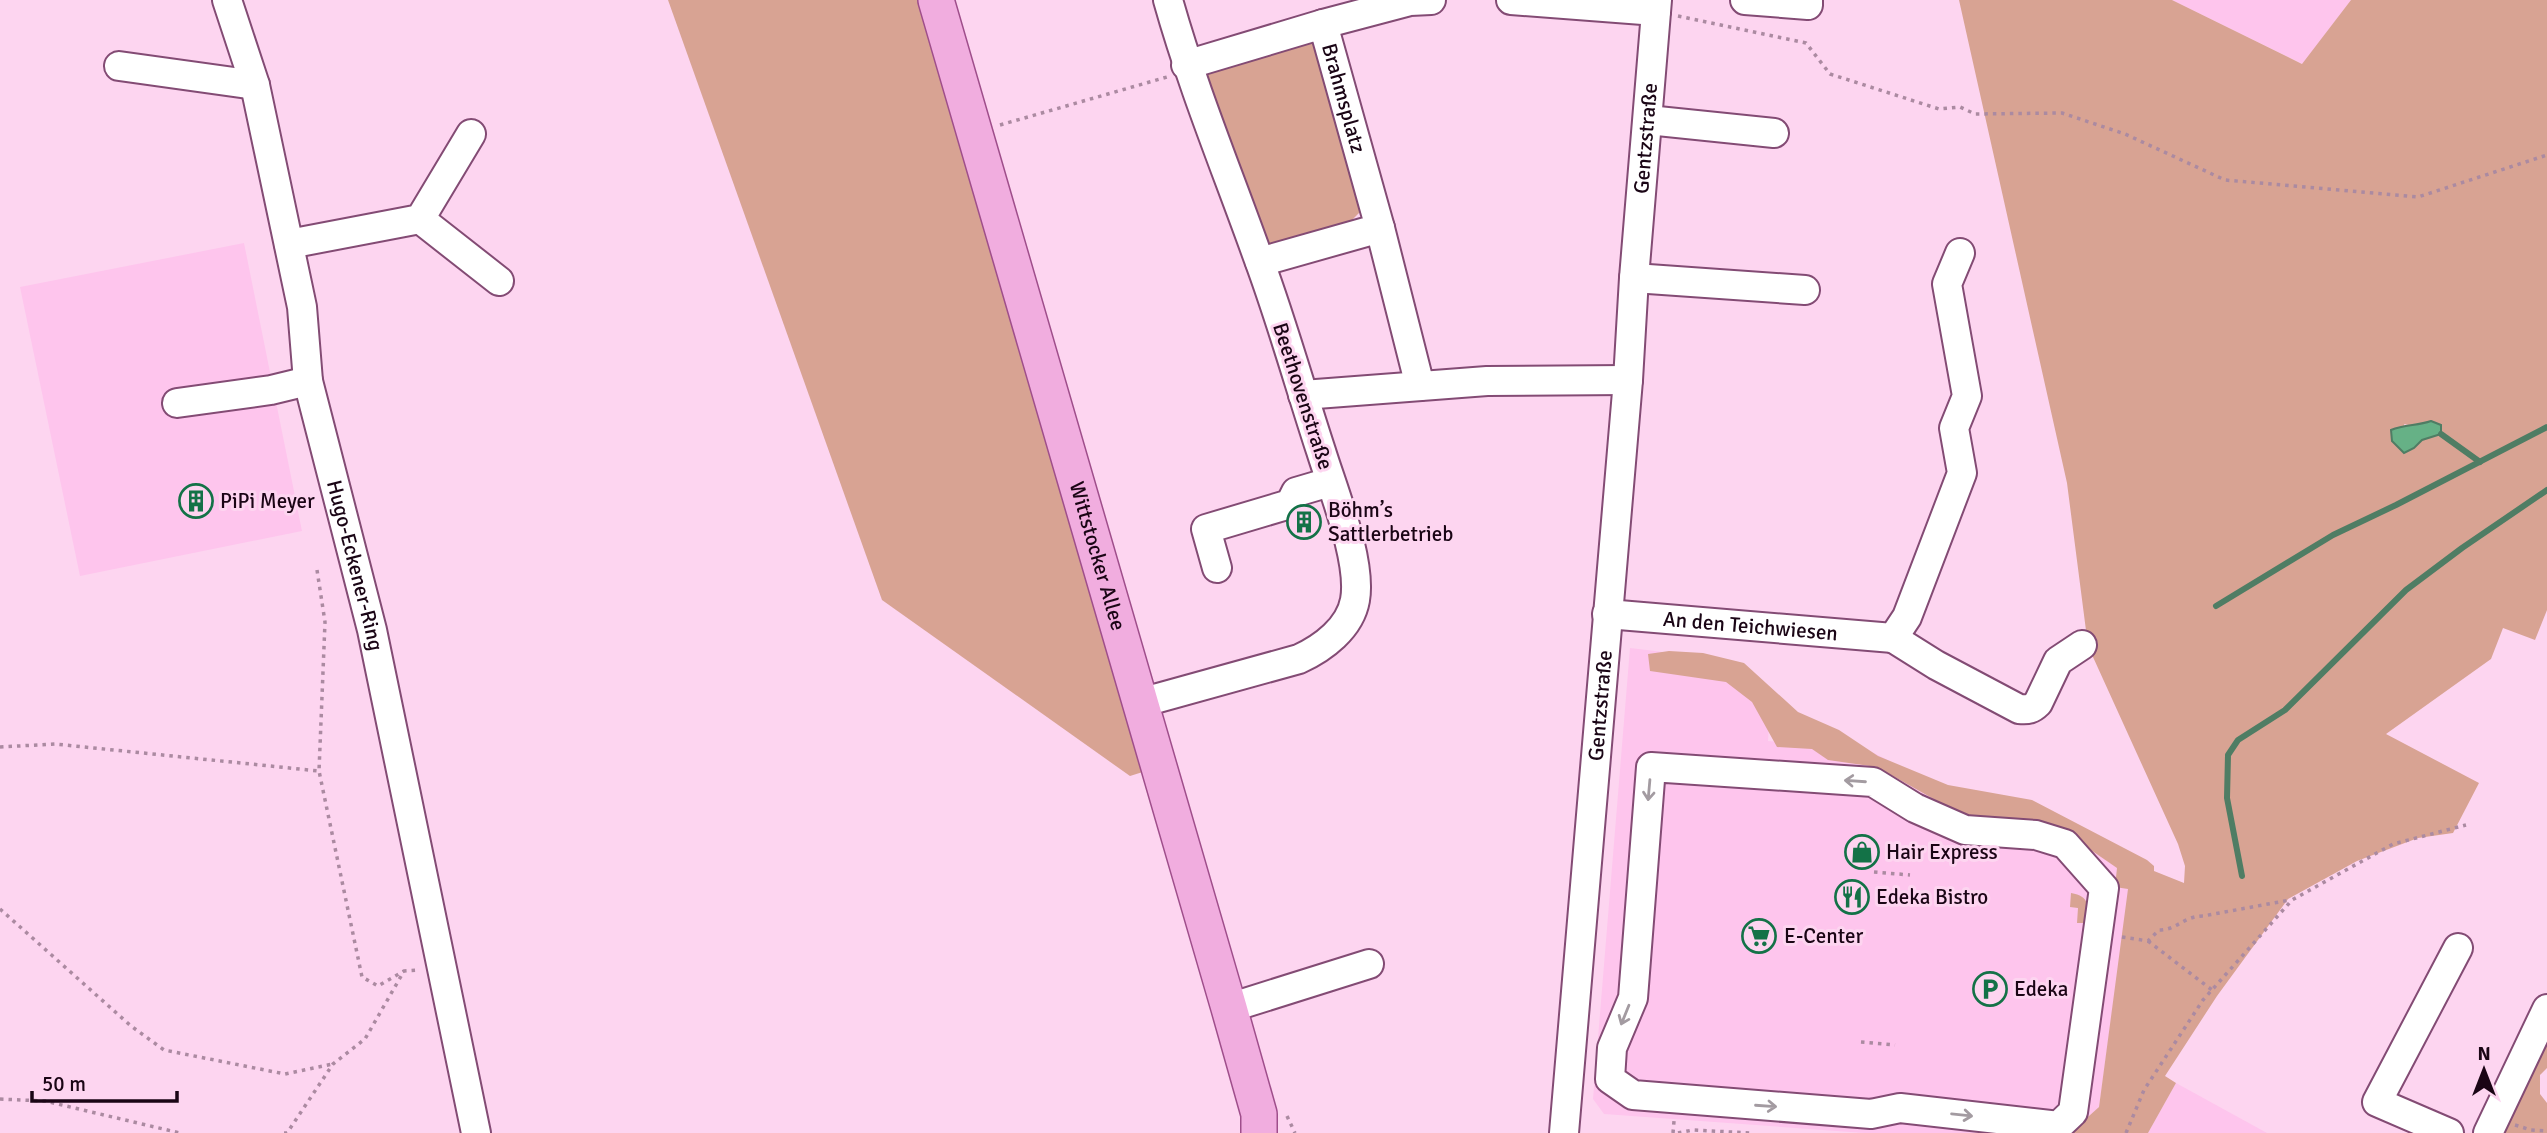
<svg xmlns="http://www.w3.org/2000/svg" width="2547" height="1133" font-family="Signika,sans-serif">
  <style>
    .built { fill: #fec5ed }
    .green { fill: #d8a393; fill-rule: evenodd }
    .water { fill: #66b186; stroke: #4f7d64; stroke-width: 2 }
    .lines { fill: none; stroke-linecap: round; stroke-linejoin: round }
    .stream { stroke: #4f7d64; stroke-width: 6 }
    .minor-casing { stroke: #834b74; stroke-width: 32 }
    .major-casing { stroke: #9f4e8b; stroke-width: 38 }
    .path { stroke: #ab8aa1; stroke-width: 3.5; stroke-dasharray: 3.5 5; stroke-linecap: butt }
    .minor { stroke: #fff; stroke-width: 28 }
    .major { stroke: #f1addf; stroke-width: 35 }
    .oneway { stroke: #a39ba1 }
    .labels { text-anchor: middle; stroke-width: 6; stroke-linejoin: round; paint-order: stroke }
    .street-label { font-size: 21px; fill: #1a0515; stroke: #fdd5f0 }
    .poi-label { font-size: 21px; fill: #1a0515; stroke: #fdd5f0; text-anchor: start }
  </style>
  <rect width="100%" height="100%" fill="#fdd5f0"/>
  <g class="built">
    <polygon points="2172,0 2351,0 2303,64"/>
    <polygon points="244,243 302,531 80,576 20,287"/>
    <polygon points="1630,648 1730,660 1770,708 1768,741 1864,748 1980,807 2133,862 2099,1107 2070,1133 1864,1133 1604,1114 1593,1099"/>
    <polygon points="2176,1083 2267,1133 2148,1133"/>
  </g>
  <g class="green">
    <polygon points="668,0 926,0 1149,770 1130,776 882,600"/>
    <path d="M1959 0H2172L2302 64 2351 0H2547V610L2535 640 2503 628 2491 659 2386 734 2479 783 2453 833 2418 838 2357 861 2288 899 2217 996 2165 1076 2176 1083 2148 1133H2070L2099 1107 2128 889 2115 887 2117 868 2069 835 2033 823 1962 815 1877 767 1828 760 1812 749 1777 747 1752 702 1726 682 1650 671 1648 654 1669 651 1703 653 1744 663 1798 712 1839 730 1878 756 1948 785 2032 800 2147 860 2154 866V871L2184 883 2185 866 2178 844 2088 646 2067 483ZM2431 421 2432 437 2422 440 2414 448 2404 424 2417 427Z"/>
    <polygon points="1313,37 1362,197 1360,212 1351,221 1272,244 1265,243 1200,71"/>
    <path d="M2071 893C2090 896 2089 907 2087 923H2077L2078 908 2070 907Z"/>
    <polygon points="2547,1026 2547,1068 2540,1075 2540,1094 2547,1103 2547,1133 2499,1133"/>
  </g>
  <path class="water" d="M2431 421 2441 425V434L2422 440 2414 448 2404 453 2392 441 2391 430C2405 424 2417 426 2431 421Z"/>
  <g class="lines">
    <g class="stream">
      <polyline points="2441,434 2480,462"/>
      <polyline points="2216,606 2333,535 2396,505 2547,427"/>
      <polyline points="2242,876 2227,798 2228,755 2238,740 2285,710 2406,590 2462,548 2547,490"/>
    </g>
    <g class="minor-casing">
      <g id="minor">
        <path id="s1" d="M227 0 255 85 302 307 308 381 372 630 476 1133"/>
        <polyline points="1511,0 1656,11"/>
        <polyline points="1745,0 1808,5 1808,0"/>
        <polyline points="1323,24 1410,1 1431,0"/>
        <path id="s2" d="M1186 65 1323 24 1380 228 1260 262"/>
        <polyline points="119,66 255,85"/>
        <polyline points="1648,120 1774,133"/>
        <polyline points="420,219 499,281"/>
        <polyline points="1380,228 1420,386"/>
        <polyline points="289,244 420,219 471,134"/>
        <polyline points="1634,278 1805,290"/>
        <polyline points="1303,395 1487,381 1628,380"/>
        <polyline points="177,403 271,390 308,381"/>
        <polyline points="1217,568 1206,529 1290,504 1296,492 1330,482"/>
        <path id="s3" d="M1607 614 1893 638 1907 617 1962 473 1954 428 1967 396 1947 284 1960 253"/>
        <path d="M1893 638 1936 665 2019 709C2028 710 2032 709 2038 703L2058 661 2082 645"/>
        <path d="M1140 703 1299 659C1323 648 1350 628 1355 600 1362 561 1333 490 1321 451 1300 387 1282 322 1259 260 1228 173 1193 89 1168 0"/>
        <polyline points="1229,1008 1369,964"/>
        <path id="s4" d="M1564 1133 1628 380 1634 278 1657 0"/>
        <polyline points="2051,1133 2073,1112 2104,888 2065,844 2036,835 1965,830 1915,808 1873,782 1651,767 1633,998 1612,1048 1610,1079 1633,1095 1871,1114 1900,1108 2059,1126"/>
        <polyline points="2449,1133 2377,1102 2458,948"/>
        <polyline points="2488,1133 2547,1009"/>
      </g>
    </g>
    <g class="major-casing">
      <g id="major">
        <path id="s5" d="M936 0 1229 1008 1259 1114V1133"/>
      </g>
    </g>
    <g class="path">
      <polyline points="1678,16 1806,43 1830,74 1939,109 1960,107 1975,114 2062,113 2125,134 2225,180 2418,197 2547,155"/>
      <polyline points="1000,125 1167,77"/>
      <polyline points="317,570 325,622 319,771 362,977 378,986 404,971"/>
      <polyline points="0,747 55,744 319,771"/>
      <polyline points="1874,872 1910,875"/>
      <polyline points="0,909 131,1026 164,1050 285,1074 333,1064"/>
      <path d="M2122 937 2148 941 2159 930C2177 930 2184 916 2203 916L2290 900"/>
      <polyline points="2148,941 2212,990"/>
      <polyline points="1861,1042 1895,1045"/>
      <polyline points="0,1099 45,1101 180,1133"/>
      <polyline points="1287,1116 1295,1133"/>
      <polyline points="2515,1125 2531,1130 2547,1131"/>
      <polyline points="284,1133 287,1133 333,1064 365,1039 404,971 419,970"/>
      <polyline points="1673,1133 1674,1121"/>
      <polyline points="1678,1133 1693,1130 1750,1133"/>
      <polyline points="2126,1133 2144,1090 2203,1000 2292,900 2393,844 2466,825"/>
    </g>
    <use href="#minor" class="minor"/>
    <use href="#major" class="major"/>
  </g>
  <defs><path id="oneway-shaft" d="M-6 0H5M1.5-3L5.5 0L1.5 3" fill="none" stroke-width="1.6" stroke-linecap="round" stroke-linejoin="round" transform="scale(1.75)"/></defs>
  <g class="oneway">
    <use href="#oneway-shaft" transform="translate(1855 781) rotate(-176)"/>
    <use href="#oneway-shaft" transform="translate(1649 790) rotate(95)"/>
    <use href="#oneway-shaft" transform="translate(1625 1015) rotate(112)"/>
    <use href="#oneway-shaft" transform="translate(1766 1106) rotate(4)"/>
    <use href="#oneway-shaft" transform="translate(1962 1115) rotate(6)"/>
  </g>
  <defs>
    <g id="building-ring" transform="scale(1.75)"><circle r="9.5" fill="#fdd5f0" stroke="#137247" stroke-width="1.5"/><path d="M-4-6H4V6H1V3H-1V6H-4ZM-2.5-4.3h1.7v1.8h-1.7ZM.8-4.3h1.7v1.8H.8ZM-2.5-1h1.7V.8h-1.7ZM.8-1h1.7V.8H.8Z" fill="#137247"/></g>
    <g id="shop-ring" transform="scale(1.75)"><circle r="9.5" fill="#fdd5f0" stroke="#137247" stroke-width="1.5"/><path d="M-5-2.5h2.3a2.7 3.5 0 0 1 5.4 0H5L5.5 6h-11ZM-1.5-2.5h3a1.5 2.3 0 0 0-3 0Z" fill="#137247"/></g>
    <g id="restaurant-ring" transform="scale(1.75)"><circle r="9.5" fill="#fdd5f0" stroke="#137247" stroke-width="1.5"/><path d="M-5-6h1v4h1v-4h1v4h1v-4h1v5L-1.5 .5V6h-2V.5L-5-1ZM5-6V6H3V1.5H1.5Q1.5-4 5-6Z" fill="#137247"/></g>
    <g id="supermarket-ring" transform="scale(1.75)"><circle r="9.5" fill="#fdd5f0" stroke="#137247" stroke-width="1.5"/><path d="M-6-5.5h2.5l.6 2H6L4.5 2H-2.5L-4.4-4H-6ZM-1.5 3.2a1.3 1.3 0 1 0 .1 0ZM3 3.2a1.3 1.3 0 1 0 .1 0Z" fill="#137247"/></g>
    <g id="parking-ring" transform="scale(1.75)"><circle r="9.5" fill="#fdd5f0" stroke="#137247" stroke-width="1.5"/><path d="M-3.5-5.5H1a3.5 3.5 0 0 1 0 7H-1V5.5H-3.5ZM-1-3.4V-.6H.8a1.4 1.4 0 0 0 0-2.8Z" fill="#137247"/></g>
  </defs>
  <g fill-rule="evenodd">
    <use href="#building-ring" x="196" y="501"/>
    <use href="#building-ring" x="1304" y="522"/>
    <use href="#shop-ring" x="1862" y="852"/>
    <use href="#restaurant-ring" x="1852" y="897"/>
    <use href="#supermarket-ring" x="1759" y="936"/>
    <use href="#parking-ring" x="1990" y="989"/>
  </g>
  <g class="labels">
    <g class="street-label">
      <text dy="7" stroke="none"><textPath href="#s2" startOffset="220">Brahmsplatz</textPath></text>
      <text dy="7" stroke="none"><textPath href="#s4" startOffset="998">Gentzstraße</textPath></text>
      <text transform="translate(1303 396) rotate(72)" y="7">Beethovenstraße</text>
      <text dy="7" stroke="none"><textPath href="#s5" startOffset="579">Wittstocker Allee</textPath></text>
      <text dy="7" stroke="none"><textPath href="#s1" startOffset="581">Hugo-Eckener-Ring</textPath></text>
      <text dy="7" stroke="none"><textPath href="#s3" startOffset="144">An den Teichwiesen</textPath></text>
      <text dy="7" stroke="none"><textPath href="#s4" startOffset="429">Gentzstraße</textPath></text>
    </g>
    <g class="poi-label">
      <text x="220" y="508">PiPi Meyer</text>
      <text x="1328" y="517">Böhm’s<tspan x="1328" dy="24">Sattlerbetrieb</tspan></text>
      <text x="1886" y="859">Hair Express</text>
      <text x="1876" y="904">Edeka Bistro</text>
      <text x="1784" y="943">E-Center</text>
      <text x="2014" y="996">Edeka</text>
    </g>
  </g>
  <g transform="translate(2484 1070)" stroke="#fdd5f0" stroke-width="5" paint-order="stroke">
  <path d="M0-5L12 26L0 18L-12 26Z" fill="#1a0515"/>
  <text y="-10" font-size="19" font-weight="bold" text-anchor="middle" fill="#1a0515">N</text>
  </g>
  <path d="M32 1091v10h145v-10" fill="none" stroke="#1a0515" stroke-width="3.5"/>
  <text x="42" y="1091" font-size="21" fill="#1a0515" stroke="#fdd5f0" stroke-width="5" paint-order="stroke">50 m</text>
</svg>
